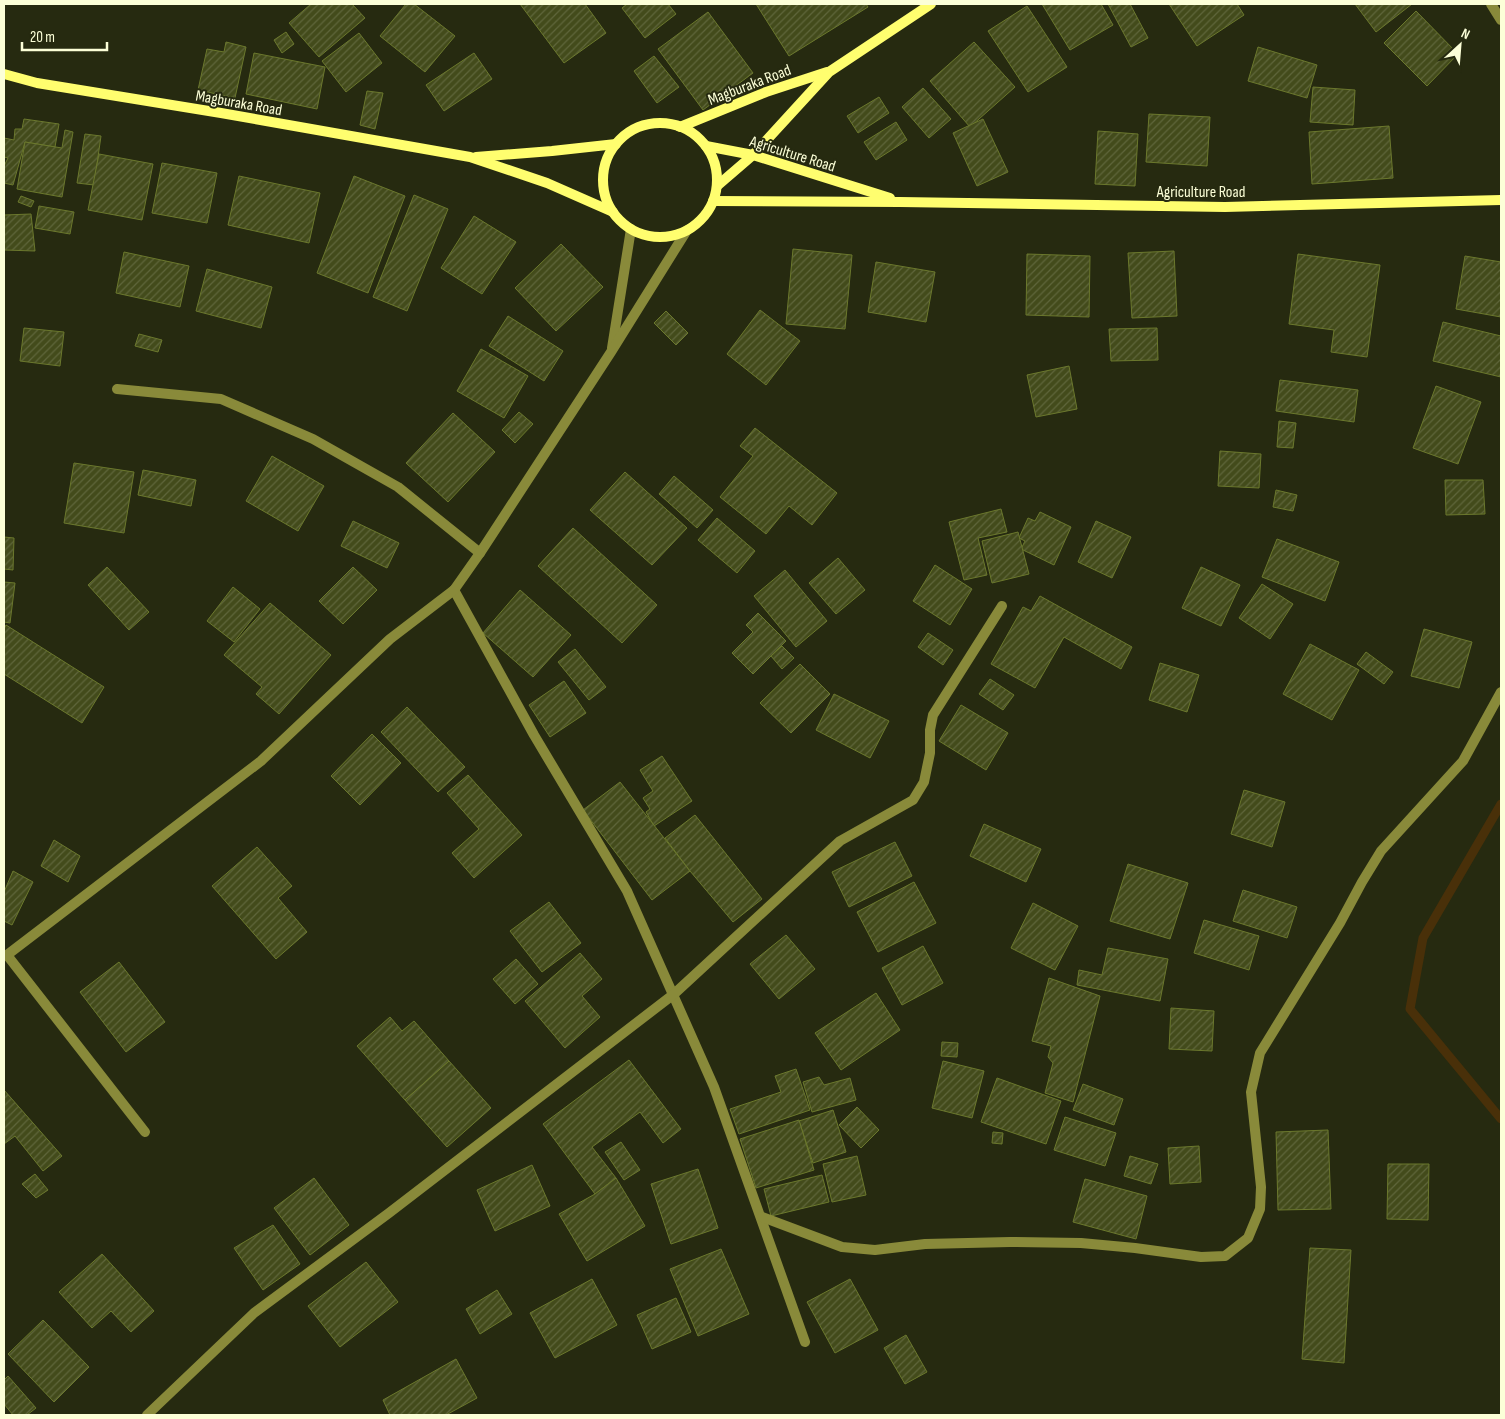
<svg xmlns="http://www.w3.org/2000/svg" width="1505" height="1419" font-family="'Sofia Sans Condensed',sans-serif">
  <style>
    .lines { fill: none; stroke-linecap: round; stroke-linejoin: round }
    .stream { stroke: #493009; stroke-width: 9 }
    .building { fill: url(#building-hatch); stroke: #6b782d }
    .street { stroke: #898a3a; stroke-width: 10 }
    .secondary { stroke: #fffe6f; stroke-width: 10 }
    .labels { text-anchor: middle; stroke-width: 4; stroke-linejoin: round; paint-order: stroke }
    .street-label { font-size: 16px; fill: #fcffd8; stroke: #262a10 }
  </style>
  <defs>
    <pattern id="building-hatch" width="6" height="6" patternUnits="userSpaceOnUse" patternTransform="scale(1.25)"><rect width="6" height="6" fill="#434b1b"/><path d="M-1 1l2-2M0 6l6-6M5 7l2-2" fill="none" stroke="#5f663b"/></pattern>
  </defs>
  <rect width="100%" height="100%" fill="#262a10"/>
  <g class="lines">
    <polyline class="stream" points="1501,804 1423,938 1410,1009 1501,1119"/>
  </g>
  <g class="building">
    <polygon points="311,4 352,4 365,18 319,57 289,23"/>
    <polygon points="406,4 414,4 455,36 425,72 380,36"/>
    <polygon points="520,4 585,4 606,33 564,63"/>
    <polygon points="627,4 668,4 676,14 645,38 622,8"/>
    <polygon points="756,4 866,4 868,7 789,56"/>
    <polygon points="1042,4 1101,4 1113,25 1070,50"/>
    <polygon points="1108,4 1130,4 1148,38 1131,47"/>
    <polygon points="1169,4 1237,4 1244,15 1197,46"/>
    <polygon points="1355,4 1412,4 1376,32"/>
    <polygon points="1027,6 1067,67 1028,92 988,31"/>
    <polygon points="1416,11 1458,54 1427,86 1384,43"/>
    <polygon points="708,12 753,73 703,110 658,49"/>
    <polygon points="286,32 294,44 282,53 274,40"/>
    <polygon points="359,33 382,63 346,92 322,61"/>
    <polygon points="226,42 246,47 235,98 198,90 207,49 224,52"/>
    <polygon points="974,42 1015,87 970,127 930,81"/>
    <polygon points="1258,47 1317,65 1307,98 1248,81"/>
    <polygon points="254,53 325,67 317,109 246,94"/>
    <polygon points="474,53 492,79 444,111 426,85"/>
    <polygon points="654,56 679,87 657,103 634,71"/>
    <polygon points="1313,87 1355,90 1353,125 1310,122"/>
    <polygon points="923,88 951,119 929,138 902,107"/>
    <polygon points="367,91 383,93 375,129 360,125"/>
    <polygon points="879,97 889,113 858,133 847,116"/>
    <polygon points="1149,114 1210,117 1207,166 1146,162"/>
    <polygon points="24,119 59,124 55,147 25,142 13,185 4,183 4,166 8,158 4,157 4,138 14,140 15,129 22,129"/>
    <polygon points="983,119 1008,172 977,186 953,133"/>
    <polygon points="896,122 907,140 876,160 864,142"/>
    <polygon points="1389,126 1393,178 1312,184 1309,132"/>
    <polygon points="65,130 73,132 62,197 17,189 25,142 62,148"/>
    <polygon points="1098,131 1138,134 1135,186 1095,184"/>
    <polygon points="85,134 101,136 94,185 77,183"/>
    <polygon points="99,154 153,164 142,220 88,210"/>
    <polygon points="162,163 217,173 207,223 152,213"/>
    <polygon points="239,176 320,193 309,243 228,225"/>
    <polygon points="354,176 405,196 368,293 317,273"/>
    <polygon points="414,195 448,209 407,311 373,297"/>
    <polygon points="21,196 34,201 31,207 18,202"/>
    <polygon points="39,206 74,212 70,234 35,228"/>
    <polygon points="31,214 35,251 4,250 4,215"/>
    <polygon points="474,216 516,242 482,294 441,268"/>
    <polygon points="561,244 603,287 556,331 515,288"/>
    <polygon points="793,249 852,255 845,329 786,324"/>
    <polygon points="1174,251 1177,316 1132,318 1128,253"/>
    <polygon points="124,252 189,266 180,307 116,293"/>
    <polygon points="1027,254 1090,256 1089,317 1026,315"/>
    <polygon points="1298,254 1380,265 1367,357 1331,352 1334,330 1289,324"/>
    <polygon points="1465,256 1501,262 1501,317 1456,309"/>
    <polygon points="876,262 935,272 926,322 868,312"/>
    <polygon points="207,269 272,287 261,328 196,311"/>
    <polygon points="760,310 800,341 766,385 727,354"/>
    <polygon points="666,311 688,333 676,345 654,323"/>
    <polygon points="508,316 563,351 544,381 489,346"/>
    <polygon points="1443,322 1501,336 1501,377 1433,361"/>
    <polygon points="24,328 64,332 60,366 20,361"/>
    <polygon points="1157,328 1158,360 1111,361 1109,329"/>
    <polygon points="139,334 162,340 158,352 135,346"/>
    <polygon points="481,349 528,376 504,418 457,391"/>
    <polygon points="1069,366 1077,409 1036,417 1027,375"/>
    <polygon points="1280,380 1358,390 1354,422 1276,411"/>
    <polygon points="1436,386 1481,402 1458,464 1413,448"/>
    <polygon points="519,412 533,424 515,443 502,430"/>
    <polygon points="453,413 495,452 448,502 406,463"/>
    <polygon points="1279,421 1296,423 1293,448 1277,447"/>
    <polygon points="755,428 837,493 812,525 789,506 766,534 720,497 753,456 740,446"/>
    <polygon points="1220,451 1261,454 1259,488 1218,486"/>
    <polygon points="272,456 324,486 298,531 246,501"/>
    <polygon points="74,463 134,472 124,533 64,523"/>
    <polygon points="143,470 196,480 191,506 138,495"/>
    <polygon points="625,472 687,528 652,565 590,510"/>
    <polygon points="674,476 713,510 697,528 659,494"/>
    <polygon points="1445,480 1483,480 1485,514 1446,515"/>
    <polygon points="1276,490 1297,495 1293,511 1273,507"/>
    <polygon points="1001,509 1007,532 978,538 987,575 964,580 949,522"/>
    <polygon points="1040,512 1071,527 1054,565 1021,549 1025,541 1019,538 1028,518 1035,521"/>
    <polygon points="717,518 755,551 737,573 698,540"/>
    <polygon points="353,521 399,543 387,568 341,546"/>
    <polygon points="1096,521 1131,537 1112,578 1078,562"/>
    <polygon points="573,528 657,605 622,643 538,566"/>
    <polygon points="1018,532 1029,574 992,583 982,541"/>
    <polygon points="4,537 14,538 13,570 4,569"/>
    <polygon points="1277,539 1339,562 1325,601 1262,577"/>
    <polygon points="838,558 865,590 836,614 809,583"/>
    <polygon points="935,565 972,589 950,625 913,601"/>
    <polygon points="107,567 149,612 129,630 88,585"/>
    <polygon points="353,567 377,590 343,624 319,601"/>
    <polygon points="1201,567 1240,585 1221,626 1182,608"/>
    <polygon points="785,570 827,621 796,647 754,596"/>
    <polygon points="4,582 15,583 10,623 4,622"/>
    <polygon points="1262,584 1293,604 1270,639 1239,618"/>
    <polygon points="233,587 260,609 234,642 207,621"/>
    <polygon points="520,590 571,635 533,677 483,633"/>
    <polygon points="1040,596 1132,647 1121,669 1064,637 1035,688 991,664 1023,607 1031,611"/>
    <polygon points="270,603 331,655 279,714 256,694 262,687 224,655"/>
    <polygon points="758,613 786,641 753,674 732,653 753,632 746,625"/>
    <polygon points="6,625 104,687 82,723 4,674 4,629"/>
    <polygon points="1424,629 1472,642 1459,688 1411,676"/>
    <polygon points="928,633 953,650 943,665 918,647"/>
    <polygon points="1310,644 1359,670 1332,720 1283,694"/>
    <polygon points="782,646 794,658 782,669 771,656"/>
    <polygon points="575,649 606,687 589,700 558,662"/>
    <polygon points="1366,652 1393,672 1384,684 1357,664"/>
    <polygon points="1160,663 1199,675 1187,712 1149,700"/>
    <polygon points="800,664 830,694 791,733 760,703"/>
    <polygon points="990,679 1014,695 1003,710 979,694"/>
    <polygon points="564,681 586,713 550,737 529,705"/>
    <polygon points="834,694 889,721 870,758 816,730"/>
    <polygon points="961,705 1008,733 986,770 939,741"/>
    <polygon points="407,707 465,767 438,792 381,732"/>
    <polygon points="372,734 401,763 360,805 331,776"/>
    <polygon points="662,756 692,801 654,826 646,812 650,809 643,798 653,791 640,770"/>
    <polygon points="468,775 522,835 474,878 452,853 479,829 447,793"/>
    <polygon points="620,782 690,871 652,900 583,810"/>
    <polygon points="1244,790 1285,802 1272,847 1231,834"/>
    <polygon points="695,815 762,899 733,922 690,871 665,838"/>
    <polygon points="984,824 1041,849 1026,882 970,856"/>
    <polygon points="54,840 80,856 68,882 41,866"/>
    <polygon points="895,842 912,876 849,907 832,872"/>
    <polygon points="257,847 292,886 278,898 307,932 276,959 212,886"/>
    <polygon points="1128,864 1188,883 1170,939 1110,921"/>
    <polygon points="13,871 33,882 12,925 4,921 4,892"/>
    <polygon points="914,882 936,923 878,952 857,912"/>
    <polygon points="1243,890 1297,907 1287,938 1233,921"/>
    <polygon points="549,902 581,943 542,972 510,931"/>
    <polygon points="1033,903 1078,926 1055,970 1011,948"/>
    <polygon points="1204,920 1259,936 1249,970 1194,953"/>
    <polygon points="786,935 815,969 779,999 750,964"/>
    <polygon points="923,946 943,983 902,1005 882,968"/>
    <polygon points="1108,948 1168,959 1160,1001 1077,985 1079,970 1102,975"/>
    <polygon points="580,953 602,979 582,996 600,1017 565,1048 525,1001"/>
    <polygon points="516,959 538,984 515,1004 493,979"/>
    <polygon points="119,962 165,1022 126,1052 80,992"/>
    <polygon points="1049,978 1100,996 1073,1102 1045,1093 1053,1063 1048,1057 1051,1046 1032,1041"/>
    <polygon points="876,993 900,1030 841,1070 815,1033"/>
    <polygon points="1171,1008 1214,1011 1212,1051 1169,1049"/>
    <polygon points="390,1017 402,1031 414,1021 449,1061 405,1100 357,1046"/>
    <polygon points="942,1042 958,1043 957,1057 941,1056"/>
    <polygon points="629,1060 681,1129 663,1143 640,1112 592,1147 616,1178 595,1194 543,1124"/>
    <polygon points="449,1061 491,1108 447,1147 405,1100"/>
    <polygon points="943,1061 984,1071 972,1118 932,1108"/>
    <polygon points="796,1069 810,1110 739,1134 730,1109 781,1092 775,1076"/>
    <polygon points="819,1077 824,1085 850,1078 856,1100 812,1112 803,1082"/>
    <polygon points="997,1078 1061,1101 1046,1144 981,1122"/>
    <polygon points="1083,1084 1123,1099 1114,1125 1073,1110"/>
    <polygon points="4,1090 62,1156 43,1171 15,1136 4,1144"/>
    <polygon points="857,1107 879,1130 861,1148 839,1125"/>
    <polygon points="833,1110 846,1152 813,1163 799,1121"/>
    <polygon points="1065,1117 1116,1133 1105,1166 1054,1150"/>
    <polygon points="799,1120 814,1170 756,1188 740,1139"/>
    <polygon points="1328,1130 1331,1209 1278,1210 1276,1132"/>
    <polygon points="993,1132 1003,1133 1002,1144 992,1143"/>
    <polygon points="621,1142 640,1170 624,1180 605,1152"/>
    <polygon points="1199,1146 1201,1182 1170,1184 1168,1148"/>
    <polygon points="857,1156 866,1195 832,1202 823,1164"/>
    <polygon points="1130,1156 1158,1164 1151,1184 1124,1176"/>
    <polygon points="1388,1164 1429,1164 1428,1220 1387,1219"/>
    <polygon points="532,1165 550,1206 495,1231 477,1190"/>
    <polygon points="698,1169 718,1228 671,1244 651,1184"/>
    <polygon points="35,1174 48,1190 36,1198 22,1184"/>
    <polygon points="822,1175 829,1202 771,1216 764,1189"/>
    <polygon points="314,1178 349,1225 310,1255 274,1208"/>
    <polygon points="616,1178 645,1226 587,1261 559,1214 595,1194"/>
    <polygon points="1085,1179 1147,1196 1136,1239 1073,1222"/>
    <polygon points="273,1225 300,1264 263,1290 234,1248"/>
    <polygon points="1310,1248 1351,1250 1344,1363 1302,1359"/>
    <polygon points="721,1249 749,1314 698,1336 670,1269"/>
    <polygon points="102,1254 154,1311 131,1332 111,1311 92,1328 59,1292"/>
    <polygon points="366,1262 398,1302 340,1347 308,1306"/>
    <polygon points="592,1279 617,1325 555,1358 530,1313"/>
    <polygon points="850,1279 878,1330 835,1353 807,1302"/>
    <polygon points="497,1290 512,1314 480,1334 466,1309"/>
    <polygon points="676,1298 691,1332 652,1349 637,1315"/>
    <polygon points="43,1320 89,1367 54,1402 8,1354"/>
    <polygon points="906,1335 927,1372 905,1384 884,1348"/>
    <polygon points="456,1359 477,1398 446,1415 390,1415 383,1400"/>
    <polygon points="8,1376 36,1408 27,1415 13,1415 4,1404 4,1380"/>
  </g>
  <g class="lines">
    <g class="street">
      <polyline points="1491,4 1501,20"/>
      <polyline points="612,348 631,229"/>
      <polyline points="117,389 221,399 313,439 398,487 480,553"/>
      <polyline points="454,590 534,735 627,891 714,1087 805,1342"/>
      <polyline points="4,955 7,955 261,761 390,639 454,590 480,553 611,352 687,230"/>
      <polyline points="7,955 145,1132"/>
      <polyline points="762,1217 842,1247 875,1250 925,1244 1010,1242 1081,1243 1135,1248 1201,1257 1225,1256 1248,1238 1260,1209 1261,1187 1251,1092 1260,1053 1340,923 1362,882 1381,851 1463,761 1501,692"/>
      <polyline points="147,1415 254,1313 389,1213 674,994 840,841 913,800 924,782 930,753 930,730 933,715 1002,606"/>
    </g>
    <g class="secondary">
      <polyline points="4,74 37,83 221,113 470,157 547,183 613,212"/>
      <circle cx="660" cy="180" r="57"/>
      <polyline points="680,127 766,92 827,72"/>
      <polyline points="706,146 753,155 890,198"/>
      <polyline points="476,157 552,151 616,144"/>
      <polyline points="717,186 753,155 829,72 931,4"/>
      <polyline points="713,201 900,202 1225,207 1501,200"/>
    </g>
  </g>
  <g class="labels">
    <g class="street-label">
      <text transform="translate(749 84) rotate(-21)" y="6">Magburaka Road</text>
      <text transform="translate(239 102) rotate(10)" y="6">Magburaka Road</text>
      <text transform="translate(793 153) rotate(17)" y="6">Agriculture Road</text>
      <text x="1201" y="197">Agriculture Road</text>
    </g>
  </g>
  <rect width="1505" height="1419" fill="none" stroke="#fcffd8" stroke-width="10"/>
  <g transform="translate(1460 45) rotate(26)" stroke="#262a10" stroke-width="4" paint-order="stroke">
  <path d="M0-4L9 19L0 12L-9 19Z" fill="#fcffd8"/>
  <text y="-8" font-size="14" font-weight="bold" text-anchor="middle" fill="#fcffd8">N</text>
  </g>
  <path d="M22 42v8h85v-8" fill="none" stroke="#fcffd8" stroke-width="2.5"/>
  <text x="30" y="42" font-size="15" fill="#fcffd8" stroke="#262a10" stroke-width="4" paint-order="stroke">20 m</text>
</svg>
